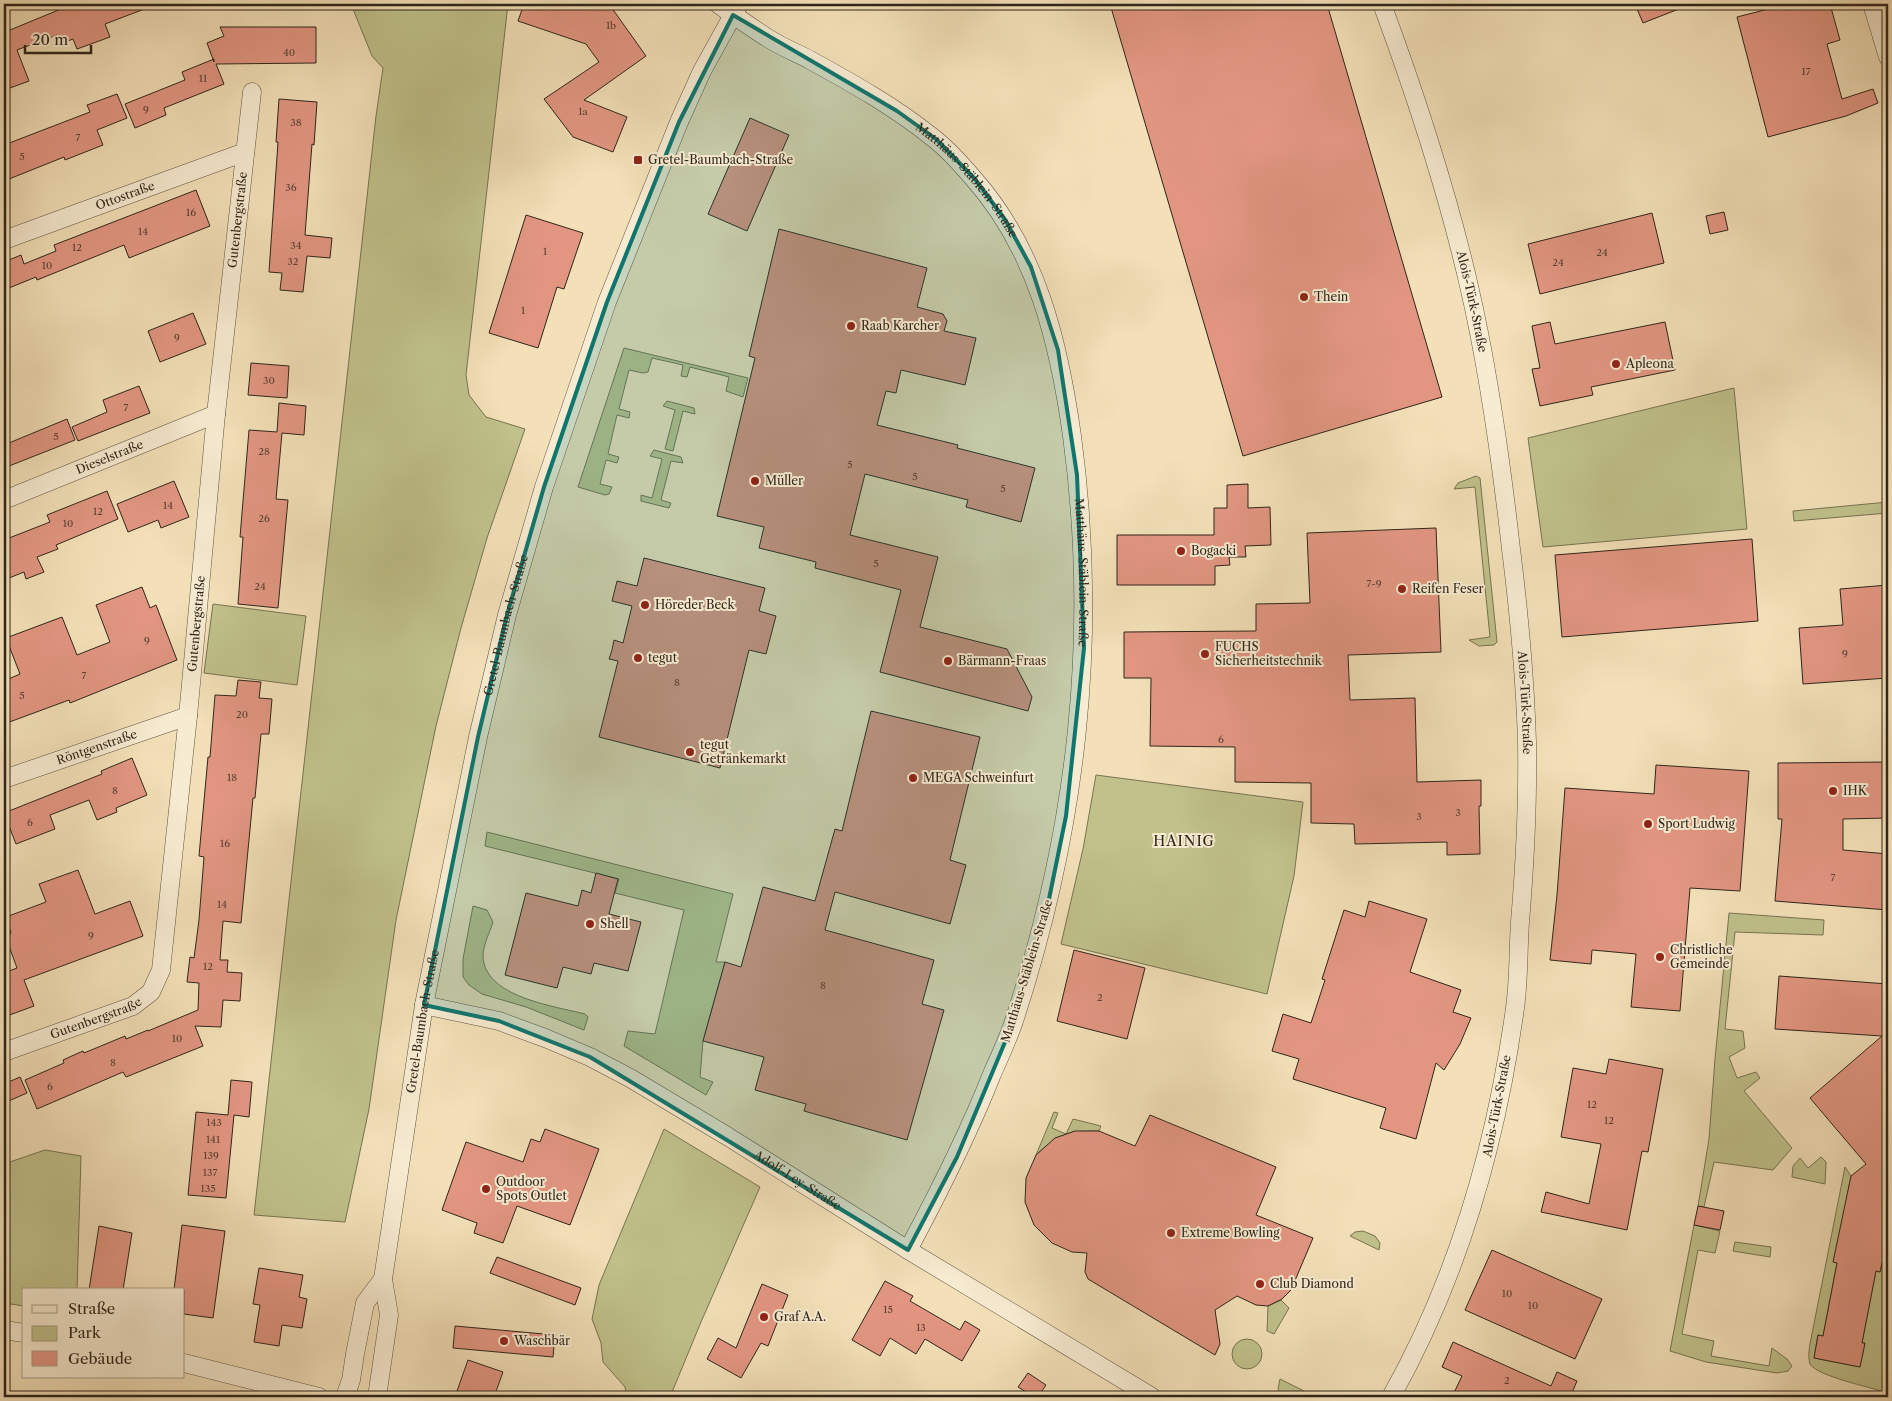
<svg xmlns="http://www.w3.org/2000/svg" width="1892" height="1401" font-family="'Libre Caslon Text',serif">
  <style>
    .green { fill: #c0c18b; stroke: #787352 }
    .building { fill: #e29682; stroke: #2f251a }
    .lines { fill: none; stroke-linecap: round; stroke-linejoin: round }
    .minor-casing { stroke: #605442; stroke-width: 19 }
    .minor { stroke: #f7ebd1; stroke-width: 18 }
    .marked { fill: #0f766e; fill-opacity: 0.2; stroke: #0f766e; stroke-width: 4; stroke-linejoin: round }
    .poi-dot { fill: #8f2418; stroke: #f7ebd1; stroke-width: 2 }
    .labels { text-anchor: middle; stroke-width: 4; stroke-linejoin: round; paint-order: stroke }
    .number-label { font-size: 10px; fill: #5c4134 }
    .poi-label { font-size: 12px; fill: #2f251a; stroke: #f7ebd1; text-anchor: start }
    .street-label { font-size: 12px; fill: #2f251a; stroke: #f7ebd1 }
    .neighbourhood-label { font-size: 14px; letter-spacing: 1px; fill: #2f251a; stroke: #f7ebd1 }
  </style>
  <rect width="100%" height="100%" fill="#f3e0b8"/>
  <filter id="stains"><feTurbulence type="fractalNoise" baseFrequency=".004" numOctaves="4"/><feColorMatrix values="0 0 0 0 .2 0 0 0 0 .09 0 0 0 0 .02 0 0 0 .5 -.17"/></filter>
  <radialGradient id="worn" r=".72"><stop offset=".6" stop-color="#630" stop-opacity="0"/><stop offset="1" stop-color="#630" stop-opacity=".3"/></radialGradient>
  <g class="green">
    <polygon points="351,4 508,4 466,375 469,395 486,417 525,429 487,538 461,628 436,726 396,920 369,1109 345,1222 254,1215 376,116 383,68 372,56"/>
    <polygon points="624,348 748,378 743,397 726,391 729,377 690,367 687,377 681,376 683,365 652,358 648,372 643,373 629,370 619,409 630,412 629,418 617,415 608,454 619,457 617,463 606,460 600,484 612,487 609,494 605,495 578,487"/>
    <polygon points="1734,388 1747,529 1543,547 1528,438"/>
    <polygon points="667,401 694,408 695,414 683,411 673,451 665,449 675,410 663,406"/>
    <polygon points="654,450 681,457 683,463 671,461 661,500 671,503 669,508 641,501 641,495 652,498 662,459 650,456"/>
    <polygon points="1476,476 1480,478 1497,642 1494,645 1479,646 1469,640 1490,637 1475,487 1454,489 1458,483"/>
    <polygon points="1888,502 1888,513 1794,521 1793,511"/>
    <polygon points="213,604 306,616 297,685 204,673"/>
    <polygon points="1096,775 1303,802 1294,876 1267,994 1061,944 1083,849"/>
    <polygon points="487,832 733,894 716,962 725,962 703,1041 700,1077 713,1082 706,1095 624,1046 628,1031 655,1034 684,910 615,893 619,879 485,846"/>
    <path d="M473 906 487 910 493 922C490 932 483 945 483 956 484 997 554 1006 585 1014L588 1017 584 1030 526 1007 482 994 469 985 463 977V959Z"/>
    <polygon points="1729,913 1824,920 1823,935 1735,932 1725,1029 1743,1031 1745,1048 1729,1057 1737,1078 1756,1072 1760,1078 1744,1091 1792,1148 1773,1170 1714,1162 1704,1207 1698,1206 1709,1139 1715,1059"/>
    <path d="M1054 1112 1058 1113 1052 1128 1066 1134 1073 1119 1101 1126 1099 1131C1066 1131 1061 1133 1036 1155Z"/>
    <polygon points="664,1129 760,1187 701,1322 670,1397 627,1397 625,1387 603,1362 601,1343 592,1319 599,1285"/>
    <polygon points="45,1150 81,1156 77,1290 24,1290 24,1306 4,1303 4,1164"/>
    <polygon points="1821,1157 1826,1162 1825,1184 1792,1177 1793,1166 1800,1158 1808,1168"/>
    <path d="M1845 1167 1851 1176 1834 1262 1837 1263 1823 1336 1818 1335 1814 1358 1860 1367 1865 1343H1862L1876 1271 1880 1272 1888 1235V1393C1874 1388 1816 1376 1810 1364 1808 1358 1809 1350 1810 1344Z"/>
    <polygon points="1694,1225 1720,1231 1715,1253 1698,1250 1682,1334 1714,1341 1711,1356 1769,1366 1772,1348 1787,1359 1792,1366 1788,1371 1777,1373 1706,1362 1670,1351"/>
    <polygon points="1363,1231 1375,1236 1380,1243 1379,1250 1350,1236 1355,1232"/>
    <polygon points="1735,1242 1771,1247 1770,1257 1733,1251"/>
    <polygon points="1281,1300 1289,1308 1274,1334 1267,1331 1268,1306"/>
    <circle cx="1247" cy="1354" r="15"/>
    <polygon points="1280,1379 1308,1393 1305,1397 1283,1397 1278,1389"/>
  </g>
  <g class="building">
    <polygon points="73,4 155,4 155,5 105,24 110,37 77,49 73,39 60,44 57,35 17,50 29,81 10,88 4,73 4,18 10,30"/>
    <polygon points="524,4 609,4 646,56 584,100 627,117 613,152 573,137 544,99 599,62 586,44 518,21"/>
    <polygon points="1110,4 1327,4 1442,397 1243,456"/>
    <polygon points="1635,4 1689,4 1689,5 1643,23"/>
    <polygon points="1788,4 1830,4 1840,40 1827,44 1842,99 1873,89 1878,103 1846,116 1768,137 1737,17"/>
    <polygon points="220,27 316,27 316,63 216,64 224,84 164,108 166,115 135,128 125,104 185,80 182,72 214,59 214,62 207,43 224,36"/>
    <polygon points="117,94 127,118 97,130 103,145 65,160 64,157 4,181 4,145 90,112 87,105"/>
    <polygon points="279,99 317,102 314,145 312,144 305,235 332,238 330,258 307,256 303,292 280,290 282,273 269,272 278,142 276,142"/>
    <polygon points="750,118 789,135 747,231 708,214"/>
    <polygon points="196,190 210,226 129,258 124,245 37,280 36,277 4,290 4,262 21,255 24,264 56,251 54,245"/>
    <polygon points="1724,212 1728,230 1710,234 1706,216"/>
    <polygon points="1652,213 1664,263 1540,294 1528,244"/>
    <polygon points="526,215 583,233 564,289 557,287 538,348 489,333"/>
    <polygon points="779,229 927,268 917,307 943,314 947,321 944,331 976,338 965,385 901,370 896,393 886,391 877,425 958,445 957,448 1035,468 1021,522 966,507 968,500 865,474 850,535 938,557 920,627 1007,649 1032,697 1028,711 880,672 901,590 815,568 816,562 759,548 764,527 717,516 755,358 749,356"/>
    <polygon points="193,313 206,344 160,362 148,331"/>
    <polygon points="1550,322 1555,344 1665,322 1675,370 1591,387 1593,395 1540,406 1532,369 1540,368 1532,326"/>
    <polygon points="251,363 289,366 287,398 248,395"/>
    <polygon points="139,386 150,413 78,441 72,427 107,412 103,400"/>
    <polygon points="279,403 306,406 304,435 282,433 276,499 288,500 278,608 238,604 243,537 240,537 249,430 277,432"/>
    <polygon points="67,419 75,440 4,468 4,445"/>
    <polygon points="174,481 189,517 161,528 158,520 128,532 117,504"/>
    <polygon points="1248,484 1248,508 1270,507 1271,545 1245,546 1246,557 1229,557 1230,565 1215,566 1215,585 1117,585 1117,535 1214,535 1214,508 1227,508 1227,485"/>
    <polygon points="107,491 118,519 56,545 58,549 37,557 44,572 26,579 24,572 4,580 4,540 50,522 47,515"/>
    <polygon points="1436,528 1441,652 1348,655 1350,700 1415,698 1417,782 1481,780 1481,806 1479,806 1480,854 1447,855 1447,842 1355,844 1354,824 1311,823 1311,783 1235,782 1235,747 1150,746 1151,678 1124,678 1124,632 1256,631 1256,604 1310,603 1307,533"/>
    <polygon points="1752,539 1758,621 1562,637 1555,555"/>
    <polygon points="644,558 765,588 759,611 776,616 766,654 749,650 720,768 599,737 618,661 609,659 612,650 614,640 623,643 632,606 612,601 617,581 637,586"/>
    <polygon points="1888,585 1888,678 1803,684 1799,628 1843,625 1840,589"/>
    <polygon points="142,587 150,608 156,605 177,660 70,703 69,700 4,724 4,681 20,674 6,638 62,617 77,655 110,642 96,605"/>
    <polygon points="238,680 261,682 259,698 272,699 269,734 261,734 255,798 253,798 241,923 223,921 220,960 228,960 227,972 242,973 240,1001 223,1000 221,1027 195,1026 203,1046 126,1077 123,1072 37,1109 25,1080 64,1063 63,1060 74,1055 83,1051 84,1053 125,1036 126,1039 148,1030 148,1031 198,1010 199,983 187,982 190,957 194,958 199,920 204,857 199,856 208,757 210,757 215,695 236,696"/>
    <polygon points="871,711 980,737 950,860 966,865 950,924 835,892 825,930 934,960 922,1004 944,1010 907,1140 804,1111 806,1104 755,1090 764,1057 703,1041 725,962 741,967 763,887 815,901 835,829 842,831"/>
    <polygon points="132,758 147,795 116,808 117,812 97,820 89,800 50,815 55,829 16,844 4,813 102,774 101,771"/>
    <polygon points="1888,762 1888,818 1843,819 1843,850 1888,854 1888,910 1775,901 1782,819 1778,819 1778,763"/>
    <polygon points="1656,765 1749,771 1740,891 1690,888 1680,1011 1631,1007 1636,954 1592,950 1591,964 1550,960 1557,895 1565,788 1654,794"/>
    <polygon points="78,870 95,914 130,901 143,936 24,980 34,1006 4,1017 4,973 17,968 5,935 11,933 6,917 46,902 39,884"/>
    <polygon points="596,873 618,879 609,914 641,922 628,971 594,963 591,974 563,967 557,988 505,975 526,893 578,906 582,890 591,893"/>
    <polygon points="1369,901 1427,919 1410,972 1461,990 1453,1012 1471,1018 1460,1044 1444,1070 1436,1063 1416,1139 1380,1128 1386,1108 1293,1079 1299,1059 1272,1051 1283,1014 1311,1023 1325,980 1322,979 1344,910 1365,917"/>
    <polygon points="1074,950 1145,968 1127,1039 1057,1021"/>
    <polygon points="1779,976 1888,984 1888,1235 1880,1272 1876,1271 1862,1343 1865,1343 1860,1367 1814,1358 1818,1335 1823,1336 1837,1263 1833,1262 1851,1176 1866,1164 1810,1098 1882,1036 1775,1029"/>
    <polygon points="1609,1059 1663,1069 1648,1152 1642,1151 1627,1230 1541,1212 1546,1192 1589,1204 1601,1144 1561,1137 1573,1068 1606,1074"/>
    <polygon points="20,1077 27,1093 4,1103 4,1084"/>
    <polygon points="231,1080 252,1082 249,1117 234,1115 226,1198 188,1195 196,1112 228,1115"/>
    <polygon points="1150,1115 1276,1167 1256,1215 1313,1238 1291,1290 1282,1299 1268,1306 1256,1305 1237,1296 1215,1310 1220,1344 1215,1355 1088,1279 1085,1272 1087,1253 1072,1252 1052,1243 1034,1225 1025,1202 1026,1178 1036,1155 1055,1138 1075,1131 1099,1131 1135,1146"/>
    <polygon points="545,1129 599,1149 570,1225 517,1206 503,1243 474,1233 477,1223 442,1210 466,1142 523,1162 531,1139 540,1142"/>
    <polygon points="1698,1206 1724,1211 1720,1230 1694,1225"/>
    <polygon points="182,1225 225,1231 213,1318 184,1314 184,1290 174,1290"/>
    <polygon points="99,1226 132,1233 123,1290 89,1290"/>
    <polygon points="1492,1250 1602,1299 1575,1359 1465,1310"/>
    <polygon points="497,1257 581,1288 575,1305 490,1273"/>
    <polygon points="259,1268 303,1275 299,1297 307,1299 302,1328 282,1325 279,1346 254,1342 260,1305 253,1304"/>
    <polygon points="885,1281 913,1296 910,1301 960,1330 965,1321 980,1330 962,1361 925,1339 916,1354 890,1338 880,1356 852,1340"/>
    <polygon points="762,1284 788,1295 768,1346 761,1343 741,1378 707,1359 718,1338 736,1348"/>
    <polygon points="455,1326 555,1335 553,1357 453,1348"/>
    <polygon points="1453,1342 1551,1386 1557,1372 1577,1381 1571,1395 1577,1397 1452,1397 1462,1376 1442,1367"/>
    <polygon points="468,1360 503,1372 494,1397 474,1397 457,1391"/>
    <polygon points="1028,1373 1046,1385 1038,1397 1034,1397 1018,1387"/>
  </g>
  <g class="lines">
    <g class="minor-casing">
      <g id="minor">
        <path id="s1" d="M718 4C735 16 753 29 771 40 784 48 797 53 810 60 852 83 895 107 932 137 947 148 961 164 973 178 1037 250 1059 343 1072 436 1099 637 1077 829 1014 1021 1008 1039 1000 1056 992 1074 968 1135 939 1192 908 1250"/>
        <path id="s2" d="M1382 4C1416 96 1447 190 1469 286 1489 372 1501 460 1511 549 1519 613 1525 678 1527 742 1528 802 1525 863 1520 922 1518 951 1519 980 1515 1008 1496 1146 1459 1276 1391 1397"/>
        <polyline points="1872,4 1888,57"/>
        <path id="s3" d="M4 240 245 152"/>
        <path id="s4" d="M4 500 216 414"/>
        <path id="s5" d="M4 779 188 716"/>
        <path id="s6" d="M424 1005 499 1021 545 1038 590 1057 630 1078 727 1136 908 1250 1152 1397"/>
        <path id="s7" d="M4 1052 133 1006 151 992 161 970 188 716 216 414 252 92"/>
        <polyline points="4,1330 24,1333"/>
        <polyline points="184,1363 319,1397"/>
        <polyline points="345,1397 351,1380 355,1354 365,1303 383,1279"/>
        <path id="s8" d="M377 1397 389 1315 383 1279 424 1005 478 737 507 615 544 487 607 302 679 122 702 71 739 4"/>
      </g>
    </g>
    <use href="#minor" class="minor"/>
  </g>
  <path class="marked" d="M733 15 897 111 936 139 975 179 1006 221 1031 267 1058 350 1077 475 1084 648 1066 816 1049 899 1013 1023 957 1157 908 1250 590 1057 499 1021 424 1005 478 737 507 615 544 487 607 302 679 122Z"/>
  <g class="poi-dot">
    <rect x="633" y="155" width="10" height="10" rx="2.5"/>
    <circle cx="1304" cy="297" r="5"/>
    <circle cx="851" cy="326" r="5"/>
    <circle cx="1616" cy="364" r="5"/>
    <circle cx="755" cy="481" r="5"/>
    <circle cx="1181" cy="551" r="5"/>
    <circle cx="1402" cy="589" r="5"/>
    <circle cx="645" cy="605" r="5"/>
    <circle cx="1205" cy="654" r="5"/>
    <circle cx="638" cy="658" r="5"/>
    <circle cx="948" cy="661" r="5"/>
    <circle cx="690" cy="752" r="5"/>
    <circle cx="913" cy="778" r="5"/>
    <circle cx="1833" cy="791" r="5"/>
    <circle cx="1648" cy="824" r="5"/>
    <circle cx="590" cy="924" r="5"/>
    <circle cx="1660" cy="957" r="5"/>
    <circle cx="486" cy="1189" r="5"/>
    <circle cx="1171" cy="1233" r="5"/>
    <circle cx="1260" cy="1284" r="5"/>
    <circle cx="764" cy="1317" r="5"/>
    <circle cx="504" cy="1341" r="5"/>
  </g>
  <g class="labels">
    <g class="number-label">
      <text x="611" y="29">1b</text>
      <text x="289" y="56">40</text>
      <text x="1806" y="75">17</text>
      <text x="203" y="82">11</text>
      <text x="146" y="113">9</text>
      <text x="583" y="115">1a</text>
      <text x="296" y="126">38</text>
      <text x="78" y="141">7</text>
      <text x="22" y="160">5</text>
      <text x="291" y="191">36</text>
      <text x="191" y="216">16</text>
      <text x="143" y="235">14</text>
      <text x="296" y="249">34</text>
      <text x="77" y="251">12</text>
      <text x="545" y="255">1</text>
      <text x="1602" y="256">24</text>
      <text x="293" y="265">32</text>
      <text x="1558" y="266">24</text>
      <text x="47" y="269">10</text>
      <text x="523" y="314">1</text>
      <text x="177" y="341">9</text>
      <text x="269" y="384">30</text>
      <text x="126" y="411">7</text>
      <text x="56" y="440">5</text>
      <text x="264" y="455">28</text>
      <text x="850" y="468">5</text>
      <text x="915" y="480">5</text>
      <text x="1003" y="492">5</text>
      <text x="168" y="509">14</text>
      <text x="98" y="515">12</text>
      <text x="264" y="522">26</text>
      <text x="68" y="527">10</text>
      <text x="876" y="567">5</text>
      <text x="1374" y="587">7-9</text>
      <text x="260" y="590">24</text>
      <text x="147" y="644">9</text>
      <text x="1845" y="657">9</text>
      <text x="84" y="679">7</text>
      <text x="677" y="686">8</text>
      <text x="22" y="699">5</text>
      <text x="242" y="718">20</text>
      <text x="1221" y="743">6</text>
      <text x="232" y="781">18</text>
      <text x="115" y="794">8</text>
      <text x="1458" y="816">3</text>
      <text x="1419" y="820">3</text>
      <text x="30" y="826">6</text>
      <text x="225" y="847">16</text>
      <text x="1833" y="881">7</text>
      <text x="222" y="908">14</text>
      <text x="91" y="939">9</text>
      <text x="208" y="970">12</text>
      <text x="823" y="989">8</text>
      <text x="1100" y="1001">2</text>
      <text x="177" y="1042">10</text>
      <text x="113" y="1066">8</text>
      <text x="50" y="1090">6</text>
      <text x="1592" y="1108">12</text>
      <text x="1609" y="1124">12</text>
      <text x="214" y="1126">143</text>
      <text x="213" y="1143">141</text>
      <text x="211" y="1159">139</text>
      <text x="210" y="1176">137</text>
      <text x="208" y="1192">135</text>
      <text x="1507" y="1297">10</text>
      <text x="1533" y="1309">10</text>
      <text x="888" y="1313">15</text>
      <text x="921" y="1331">13</text>
      <text x="1507" y="1384">2</text>
    </g>
    <g class="poi-label">
      <text x="648" y="164">Gretel-Baumbach-Straße</text>
      <text x="1314" y="301">Thein</text>
      <text x="861" y="330">Raab Karcher</text>
      <text x="1626" y="368">Apleona</text>
      <text x="765" y="485">Müller</text>
      <text x="1191" y="555">Bogacki</text>
      <text x="1412" y="593">Reifen Feser</text>
      <text x="655" y="609">Höreder Beck</text>
      <text x="1215" y="651">FUCHS<tspan x="1215" dy="14">Sicherheitstechnik</tspan></text>
      <text x="648" y="662">tegut</text>
      <text x="958" y="665">Bärmann-Fraas</text>
      <text x="700" y="749">tegut<tspan x="700" dy="14">Getränkemarkt</tspan></text>
      <text x="923" y="782">MEGA Schweinfurt</text>
      <text x="1843" y="795">IHK</text>
      <text x="1658" y="828">Sport Ludwig</text>
      <text x="600" y="928">Shell</text>
      <text x="1670" y="954">Christliche<tspan x="1670" dy="14">Gemeinde</tspan></text>
      <text x="496" y="1186">Outdoor<tspan x="496" dy="14">Spots Outlet</tspan></text>
      <text x="1181" y="1237">Extreme Bowling</text>
      <text x="1270" y="1288">Club Diamond</text>
      <text x="774" y="1321">Graf A.A.</text>
      <text x="514" y="1345">Waschbär</text>
    </g>
    <g class="street-label">
      <text dy="4" stroke="none"><textPath href="#s1" startOffset="308">Matthäus-Stäblein-Straße</textPath></text>
      <text dy="4" stroke="none"><textPath href="#s3" startOffset="129">Ottostraße</textPath></text>
      <text dy="4" stroke="none"><textPath href="#s7" startOffset="938">Gutenbergstraße</textPath></text>
      <text dy="4" stroke="none"><textPath href="#s2" startOffset="311">Alois-Türk-Straße</textPath></text>
      <text dy="4" stroke="none"><textPath href="#s4" startOffset="114">Dieselstraße</textPath></text>
      <text dy="4" stroke="none"><textPath href="#s1" startOffset="728">Matthäus-Stäblein-Straße</textPath></text>
      <text dy="4" stroke="none"><textPath href="#s7" startOffset="532">Gutenbergstraße</textPath></text>
      <text dy="4" stroke="none"><textPath href="#s8" startOffset="785">Gretel-Baumbach-Straße</textPath></text>
      <text dy="4" stroke="none"><textPath href="#s2" startOffset="716">Alois-Türk-Straße</textPath></text>
      <text dy="4" stroke="none"><textPath href="#s5" startOffset="98">Röntgenstraße</textPath></text>
      <text transform="translate(1027 971) rotate(-73)" y="4">Matthäus-Stäblein-Straße</text>
      <text dy="4" stroke="none"><textPath href="#s7" startOffset="98">Gutenbergstraße</textPath></text>
      <text dy="4" stroke="none"><textPath href="#s8" startOffset="380">Gretel-Baumbach-Straße</textPath></text>
      <text transform="translate(1497 1106) rotate(-79)" y="4">Alois-Türk-Straße</text>
      <text dy="4" stroke="none"><textPath href="#s6" startOffset="416">Adolf-Ley-Straße</textPath></text>
    </g>
    <g class="neighbourhood-label">
      <text x="1184" y="846">HAINIG</text>
    </g>
  </g>
  <rect width="1892" height="1401" fill="none" stroke="#f3e0b8" stroke-width="20"/>
  <rect x="5" y="5" width="1882" height="1391" fill="none" stroke="#2f251a" stroke-width="2.5"/>
  <rect x="10" y="10" width="1872" height="1381" fill="none" stroke="#2f251a"/>
  <rect x="22" y="1288" width="162" height="90" fill="#f7ebd1" stroke="#a79c88"/>
  <rect x="32" y="1305" width="25" height="8" fill="#f7ebd1" stroke="#a79c88"/>
  <text x="68" y="1314" font-size="15" fill="#2f251a">Straße</text>
  <rect x="32" y="1326" width="25" height="15" fill="#c0c18b" stroke="#a79c88"/>
  <text x="68" y="1338" font-size="15" fill="#2f251a">Park</text>
  <rect x="32" y="1351" width="25" height="15" fill="#e29682" stroke="#a79c88"/>
  <text x="68" y="1364" font-size="15" fill="#2f251a">Gebäude</text>
  <path d="M25 45v8h66v-8" fill="none" stroke="#2f251a" stroke-width="2.5"/>
  <text x="32" y="45" font-size="15" fill="#2f251a" stroke="#f7ebd1" stroke-width="4" paint-order="stroke">20 m</text>
  <rect width="100%" height="100%" filter="url(#stains)"/>
  <rect width="100%" height="100%" fill="url(#worn)"/>
</svg>
